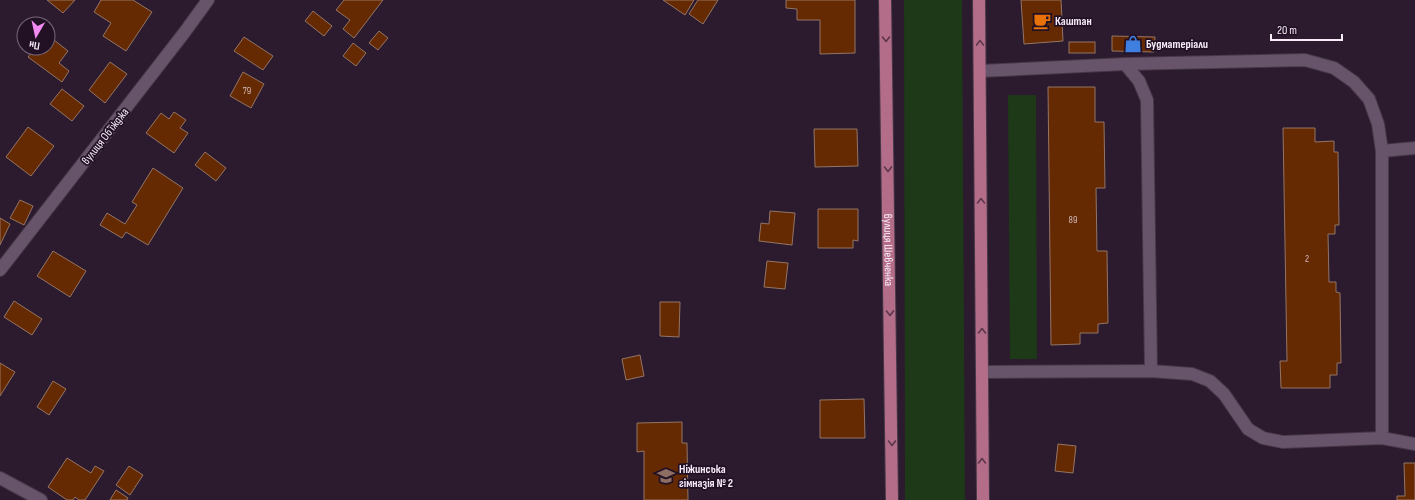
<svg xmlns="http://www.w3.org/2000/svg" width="1415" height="500" font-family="'Sofia Sans Condensed',sans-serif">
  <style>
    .green { fill: #1e3918 }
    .building { fill: #662a03; stroke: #937565 }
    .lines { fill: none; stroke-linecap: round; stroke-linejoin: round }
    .service-casing { stroke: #463848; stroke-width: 14 }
    .minor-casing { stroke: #463848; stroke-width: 14 }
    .primary-casing { stroke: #463848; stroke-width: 14 }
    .service { stroke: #67536a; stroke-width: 12 }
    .minor { stroke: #67536a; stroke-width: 12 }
    .primary { stroke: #b36d88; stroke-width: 12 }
    .oneway { stroke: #5c364d }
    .labels { text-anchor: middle; stroke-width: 3.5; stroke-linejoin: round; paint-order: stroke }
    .number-label { font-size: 10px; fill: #d3bbbb }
    .poi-label { font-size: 12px; font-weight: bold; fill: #f7ebf8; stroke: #221125; text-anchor: start }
    .street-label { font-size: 12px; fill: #f7ebf8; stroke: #221125 }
  </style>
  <rect width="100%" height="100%" fill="#2c1a2e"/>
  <g class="green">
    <polygon points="904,0 962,0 965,500 905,500"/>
    <polygon points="1008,95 1036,95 1037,359 1010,359"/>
  </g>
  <g class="building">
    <polygon points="47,0 75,0 63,13"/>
    <polygon points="101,0 133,0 152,12 126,51 103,36 111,23 94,12"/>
    <polygon points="344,0 383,0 354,38 343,29 350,20 336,10"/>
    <polygon points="663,0 694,0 685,15"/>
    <polygon points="698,0 718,0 703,24 689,14"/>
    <polygon points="786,0 855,0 855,53 820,54 820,20 797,20 797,9 786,8"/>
    <polygon points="1021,0 1061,0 1063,41 1024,44"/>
    <polygon points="313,11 332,26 324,36 305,21"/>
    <polygon points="379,31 388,38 378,50 369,43"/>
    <polygon points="1112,36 1155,37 1154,52 1112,51"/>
    <polygon points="244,37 273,56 263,70 234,51"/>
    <polygon points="54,40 68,51 59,63 69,71 62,82 28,57 35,48 39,48 44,52"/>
    <rect x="1069" y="42" width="26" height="11"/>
    <polygon points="353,43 366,53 356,66 343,56"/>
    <polygon points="110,62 127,74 105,103 89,90"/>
    <polygon points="243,72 264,84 251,108 230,96"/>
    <polygon points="1048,87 1095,87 1095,122 1104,122 1105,188 1096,188 1097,251 1107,251 1108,323 1098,324 1098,333 1080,333 1080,344 1051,345"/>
    <polygon points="62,89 84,106 72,121 50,104"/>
    <polygon points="174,112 186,120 180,128 188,133 174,153 146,133 161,113 169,119"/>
    <polygon points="28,127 54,146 31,176 6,157"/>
    <polygon points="1283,128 1315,128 1315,142 1334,141 1334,152 1338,152 1339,225 1335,225 1335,234 1328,234 1329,282 1336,282 1336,292 1340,293 1341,363 1337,363 1337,375 1330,375 1330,388 1281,388 1280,361 1287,361"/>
    <polygon points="814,129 857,129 858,166 815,167"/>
    <polygon points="205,152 226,168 216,181 195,165"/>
    <polygon points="153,168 183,188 148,245 126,232 122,238 100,225 107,213 125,224 137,205 132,202"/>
    <polygon points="20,200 33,206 24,225 10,218"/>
    <polygon points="818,209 858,209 858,241 853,240 853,248 818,248"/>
    <polygon points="770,211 795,213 792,245 759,241 761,223 769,224"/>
    <polygon points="0,218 10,224 0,245"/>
    <polygon points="53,251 86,271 70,297 37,276"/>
    <polygon points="767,261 788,263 785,289 764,287"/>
    <polygon points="14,301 42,319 32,335 4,317"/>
    <polygon points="660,302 680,302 679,337 660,336"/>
    <polygon points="640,355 644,376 626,380 622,359"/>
    <polygon points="0,363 15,372 0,396"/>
    <polygon points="53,381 66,389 49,415 37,407"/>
    <polygon points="864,399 865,438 820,438 820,400"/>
    <polygon points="682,422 682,443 687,443 688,500 644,500 644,451 637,452 637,423"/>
    <polygon points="1058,444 1076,446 1073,473 1055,471"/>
    <polygon points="67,458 91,473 95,466 104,471 85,500 79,500 75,497 73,500 67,500 48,487"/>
    <polygon points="1404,463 1415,463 1415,500 1397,500 1397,496 1405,496"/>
    <polygon points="129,466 143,475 130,495 116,485"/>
    <polygon points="116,490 128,498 127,500 110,500"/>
  </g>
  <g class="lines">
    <g class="service-casing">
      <g id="service">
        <polyline points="1125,64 1139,81 1147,100 1151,371"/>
        <polyline points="980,71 1125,64 1305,60 1334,68 1354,82 1369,99 1378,124 1382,151 1382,438"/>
        <polyline points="1382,151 1415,148"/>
        <polyline points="982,372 1151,371 1192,374 1210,381 1224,394 1248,429 1263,438 1283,442 1382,438 1415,444"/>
      </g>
    </g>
    <g class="minor-casing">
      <g id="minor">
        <polyline points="0,270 184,33 208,0"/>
        <polyline points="0,478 41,500"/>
      </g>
    </g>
    <g class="primary-casing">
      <g id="primary">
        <path id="s1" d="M885 0 892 500"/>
        <polyline points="979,0 983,500"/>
      </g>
    </g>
    <use href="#service" class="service"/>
    <use href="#minor" class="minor"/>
    <use href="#primary" class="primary"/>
  </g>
  <defs><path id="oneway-chevron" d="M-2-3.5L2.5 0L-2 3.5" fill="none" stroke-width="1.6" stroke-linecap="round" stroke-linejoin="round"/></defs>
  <g class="oneway">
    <use href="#oneway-chevron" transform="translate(886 39) rotate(89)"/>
    <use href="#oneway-chevron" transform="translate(980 43) rotate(-91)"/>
    <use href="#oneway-chevron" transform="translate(888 169) rotate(89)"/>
    <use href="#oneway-chevron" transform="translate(981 201) rotate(-90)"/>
    <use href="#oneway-chevron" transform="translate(890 313) rotate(89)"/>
    <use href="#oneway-chevron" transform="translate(982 331) rotate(-90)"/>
    <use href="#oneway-chevron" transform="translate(892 443) rotate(89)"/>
    <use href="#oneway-chevron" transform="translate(982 461) rotate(-90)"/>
  </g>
  <defs>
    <g id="cafe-bare" transform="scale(1.38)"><path d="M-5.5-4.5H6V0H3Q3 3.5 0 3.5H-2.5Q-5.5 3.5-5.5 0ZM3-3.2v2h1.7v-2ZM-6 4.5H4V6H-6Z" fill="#e8710a" stroke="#221125" stroke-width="2.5" paint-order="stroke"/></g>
    <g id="shop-bare" transform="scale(1.38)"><path d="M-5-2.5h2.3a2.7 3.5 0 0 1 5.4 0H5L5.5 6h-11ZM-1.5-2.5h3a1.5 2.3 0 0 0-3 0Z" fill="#3f7fe0" stroke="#221125" stroke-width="2.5" paint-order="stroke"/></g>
    <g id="school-bare" transform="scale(1.38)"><path d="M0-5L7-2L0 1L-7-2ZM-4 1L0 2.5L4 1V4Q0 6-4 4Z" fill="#8d6e63" stroke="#221125" stroke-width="2.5" paint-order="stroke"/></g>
  </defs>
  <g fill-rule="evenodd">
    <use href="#cafe-bare" x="1042" y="21"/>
    <use href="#shop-bare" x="1133" y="44"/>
    <use href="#school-bare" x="666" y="476"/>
  </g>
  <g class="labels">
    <g class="number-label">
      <text x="247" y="94">79</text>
      <text x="1073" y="223">89</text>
      <text x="1307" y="262">2</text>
    </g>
    <g class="poi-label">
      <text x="1055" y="25">Каштан</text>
      <text x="1146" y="48">Будматеріали</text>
      <text x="679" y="473">Ніжинська<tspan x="679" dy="14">гімназія № 2</tspan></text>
    </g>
    <g class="street-label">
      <text transform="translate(105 136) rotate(-52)" y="4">вулиця Обʼїжджа</text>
      <text dy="4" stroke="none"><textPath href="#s1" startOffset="250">вулиця Шевченка</textPath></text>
    </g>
  </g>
  <g transform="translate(36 36) rotate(189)"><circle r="19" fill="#221125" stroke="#776879"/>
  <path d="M0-3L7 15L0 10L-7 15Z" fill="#f28af2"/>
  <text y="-6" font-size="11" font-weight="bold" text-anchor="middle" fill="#f7ebf8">Пн</text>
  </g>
  <path d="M1271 34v6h71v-6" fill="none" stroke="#f7ebf8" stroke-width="2"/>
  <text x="1277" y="34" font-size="12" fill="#f7ebf8" stroke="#221125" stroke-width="3" paint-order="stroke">20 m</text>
</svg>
